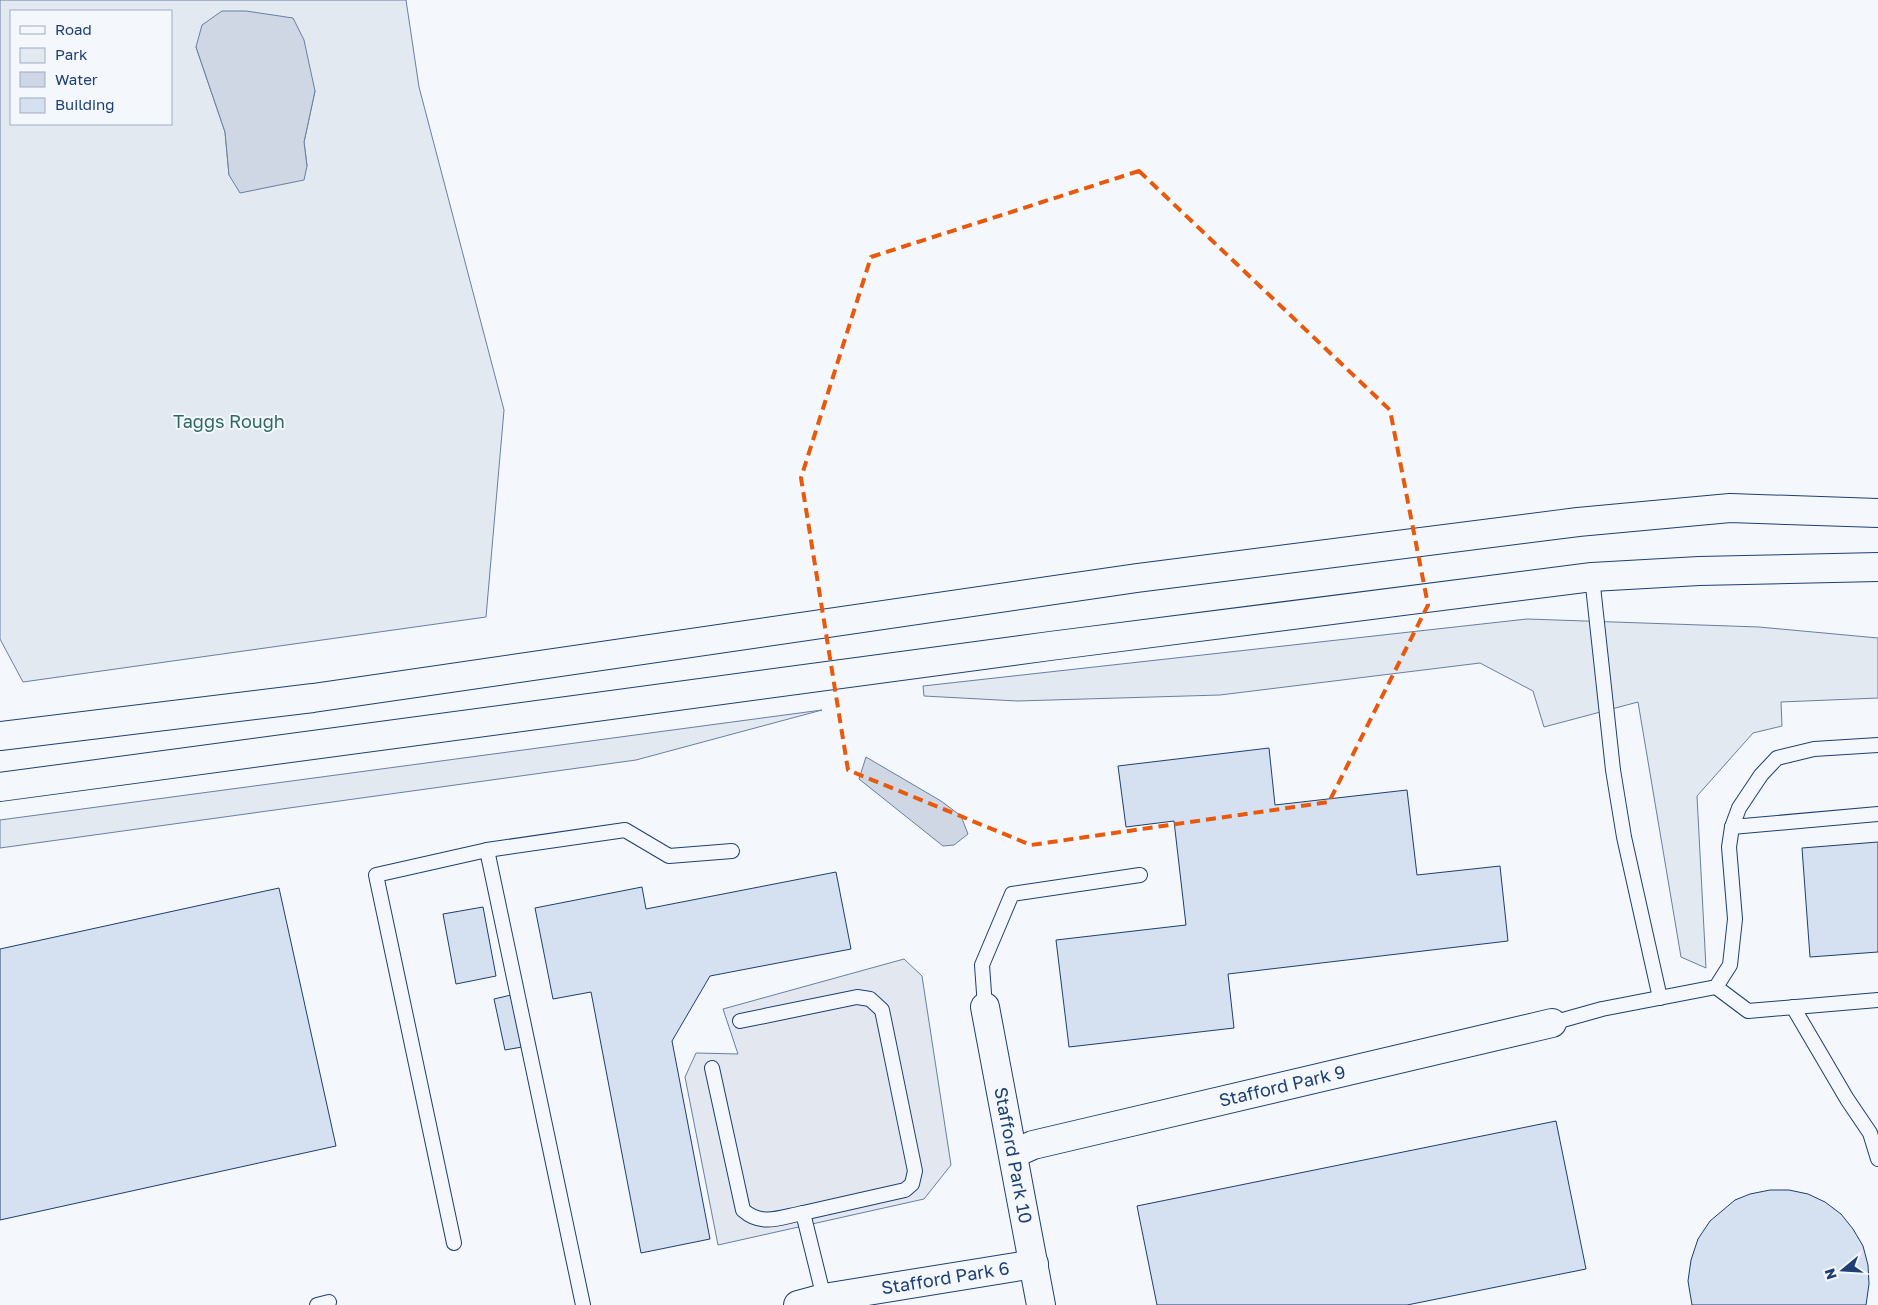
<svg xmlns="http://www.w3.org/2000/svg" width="1878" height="1305" font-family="'Golos Text',sans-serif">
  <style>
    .green { fill: #e3e9f0; stroke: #687fa3; fill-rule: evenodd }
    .parking { fill: #e3e8f0; stroke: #687fa3 }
    .water { fill: #cfd7e4; stroke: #687fa3 }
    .building { fill: #d5e0f0; stroke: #1d3f73 }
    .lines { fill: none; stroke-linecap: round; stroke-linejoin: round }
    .service-casing { stroke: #1d3f73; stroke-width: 16 }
    .minor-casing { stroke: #1d3f73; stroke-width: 30 }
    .trunk-casing { stroke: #1d3f73; stroke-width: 30 }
    .service { stroke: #f4f7fb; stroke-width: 14 }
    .minor { stroke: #f4f7fb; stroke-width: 28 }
    .trunk { stroke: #f4f7fb; stroke-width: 28 }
    .marked { fill: none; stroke: #e8590c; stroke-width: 4; stroke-dasharray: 10 6; stroke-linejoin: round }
    .labels { text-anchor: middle; stroke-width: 4; stroke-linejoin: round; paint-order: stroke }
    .park-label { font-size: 18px; fill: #2c6c60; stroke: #f4f7fb }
    .street-label { font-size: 18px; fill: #1d3f73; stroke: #f4f7fb }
  </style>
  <rect width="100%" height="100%" fill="#f4f7fb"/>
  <g class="green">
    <path d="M0 0H406L419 87 504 410 486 617 23 682 0 639ZM11 11H171V124H11ZM196 47 315 91 304 142 307 166 229 175 225 132Z"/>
    <polygon points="1527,619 1759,627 1878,638 1878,698 1781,702 1782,726 1753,733 1697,796 1706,968 1681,957 1638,702 1544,727 1533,691 1480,663 1220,695 1017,701 924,696 923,686"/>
    <polygon points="822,710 636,760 0,848 0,820"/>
  </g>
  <polygon class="parking" points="904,959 922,976 951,1165 924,1199 718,1245 685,1077 696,1053 738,1054 723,1009"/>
  <g class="water">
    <polygon points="222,11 246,11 293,18 304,40 315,91 304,142 307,166 304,180 240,193 229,175 225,132 196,47 202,25"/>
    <polygon points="866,757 941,801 961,816 968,834 954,845 943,846 859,779"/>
  </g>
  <g class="building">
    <polygon points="1269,748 1275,805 1407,790 1417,875 1500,866 1508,941 1228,974 1234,1028 1069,1047 1056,940 1186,925 1174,821 1126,827 1118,766"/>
    <polygon points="1878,842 1878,952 1810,957 1802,848"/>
    <polygon points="836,872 851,949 710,976 672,1041 710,1239 641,1253 591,992 553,999 535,908 642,887 646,909"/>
    <polygon points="279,888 336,1146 0,1220 0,949"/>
    <polygon points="483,907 496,976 456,984 443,914"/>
    <polygon points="511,995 522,1047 505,1050 494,999"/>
    <polygon points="1556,1121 1586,1269 1407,1305 1157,1305 1137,1206"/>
    <polygon points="1770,1190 1789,1190 1808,1194 1825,1202 1841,1214 1853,1229 1863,1246 1868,1265 1869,1284 1866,1305 1692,1305 1688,1281 1691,1260 1698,1239 1710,1221 1735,1200 1750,1194"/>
  </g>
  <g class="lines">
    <g class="service-casing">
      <g id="service">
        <polyline points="1592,577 1613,770 1624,837 1660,998"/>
        <polyline points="1732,827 1878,814"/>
        <polyline points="487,850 625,830 669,856 732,851"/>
        <polyline points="1716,987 1748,1011 1878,1000"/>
        <polyline points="985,1007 982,965 1012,894 1140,875"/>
        <polyline points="1793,1007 1847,1099 1870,1133 1878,1159"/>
        <polyline points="740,1021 857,997 870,999 882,1010 915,1171 912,1184 905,1190 803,1213"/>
        <polyline points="1552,1023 1602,1009 1716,987 1730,965 1735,919 1729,847 1732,827 1739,808 1761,775 1777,758 1814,749 1878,745"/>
        <path d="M712 1068 743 1210C762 1227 781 1217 803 1213L824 1298"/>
        <polyline points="454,1243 376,875 487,850 583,1305"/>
        <polyline points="317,1305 329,1302"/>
      </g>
    </g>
    <g class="minor-casing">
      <g id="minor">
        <path id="s1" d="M985 1007 1041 1305"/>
        <path id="s2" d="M1013 1154 1033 1145 1552 1023"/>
        <path id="s3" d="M798 1305 824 1298 1034 1264"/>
      </g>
    </g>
    <g class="trunk-casing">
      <g id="trunk">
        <polyline points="0,736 313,698 1137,578 1578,522 1730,508 1878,513"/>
        <polyline points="0,787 1050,646 1592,577 1699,571 1878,567"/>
      </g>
    </g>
    <use href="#service" class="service"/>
    <use href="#minor" class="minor"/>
    <use href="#trunk" class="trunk"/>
  </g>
  <path class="marked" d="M1139 171 1390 410 1428 605 1329 802 1031 845 848 770 801 478 871 257Z"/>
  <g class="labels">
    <g class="park-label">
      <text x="229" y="428">Taggs Rough</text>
    </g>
    <g class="street-label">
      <text dy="6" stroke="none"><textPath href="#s2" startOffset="278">Stafford Park 9</textPath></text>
      <text dy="6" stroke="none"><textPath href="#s1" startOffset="151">Stafford Park 10</textPath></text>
      <text dy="6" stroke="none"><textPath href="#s3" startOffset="150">Stafford Park 6</textPath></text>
    </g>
  </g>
  <rect x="10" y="10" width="162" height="115" fill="#f4f7fb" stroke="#9eadc5"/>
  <rect x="20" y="26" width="25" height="8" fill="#f4f7fb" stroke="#9eadc5"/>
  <text x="55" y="35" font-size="15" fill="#1d3f73">Road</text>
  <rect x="20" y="48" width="25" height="15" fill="#e3e9f0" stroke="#9eadc5"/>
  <text x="55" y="60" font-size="15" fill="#1d3f73">Park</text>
  <rect x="20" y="72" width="25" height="15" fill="#cfd7e4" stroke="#9eadc5"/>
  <text x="55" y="85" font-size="15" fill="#1d3f73">Water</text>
  <rect x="20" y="98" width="25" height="15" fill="#d5e0f0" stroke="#9eadc5"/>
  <text x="55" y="110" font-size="15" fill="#1d3f73">Building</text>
  <g transform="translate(1843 1270) rotate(252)" stroke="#f4f7fb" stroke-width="4" paint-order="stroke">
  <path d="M0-4L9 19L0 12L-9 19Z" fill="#1d3f73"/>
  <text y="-8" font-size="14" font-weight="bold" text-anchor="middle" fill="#1d3f73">N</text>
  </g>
</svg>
